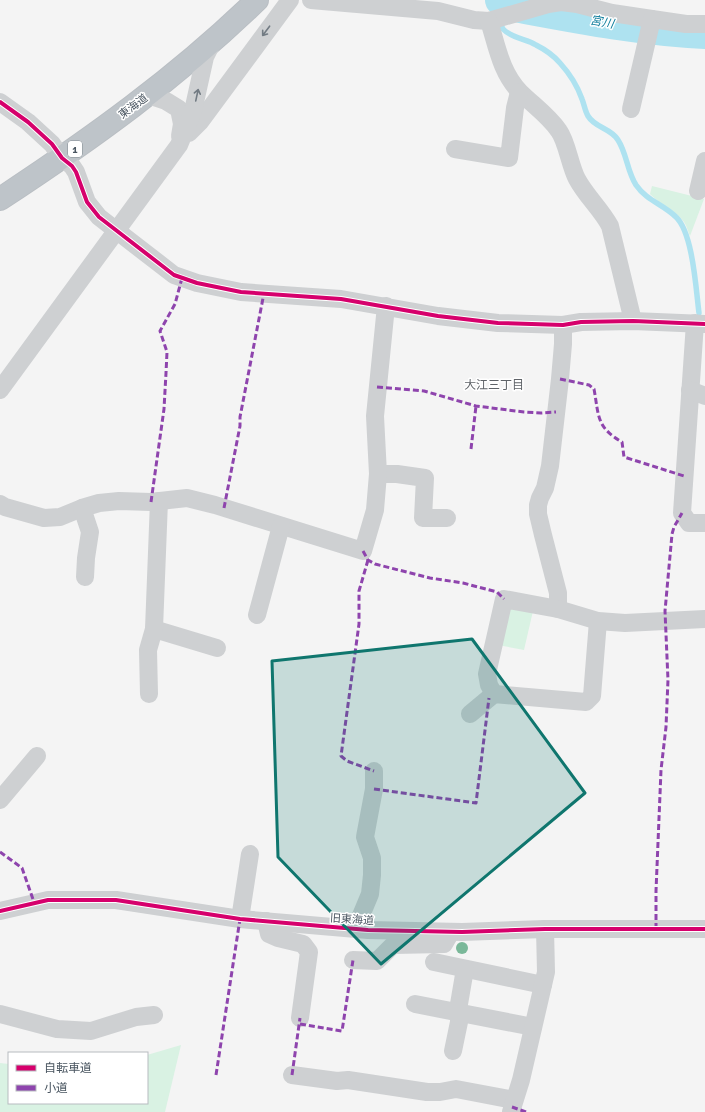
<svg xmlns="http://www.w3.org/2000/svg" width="705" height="1112" font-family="Signika,'Noto Sans JP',sans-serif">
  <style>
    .green { fill: #d9f2e3 }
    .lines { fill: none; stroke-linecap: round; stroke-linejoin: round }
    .stream { stroke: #aee2f0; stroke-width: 5.5 }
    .river { stroke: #aee2f0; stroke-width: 32 }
    .highway-casing { stroke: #b9bec3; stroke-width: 24 }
    .minor { stroke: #ced0d2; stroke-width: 18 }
    .highway { stroke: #bec4c9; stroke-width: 22 }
    .quiet { stroke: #8e44ad; stroke-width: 3; stroke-dasharray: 6 3; stroke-linecap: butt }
    .cycleway-casing { stroke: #fff; stroke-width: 6 }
    .cycleway { stroke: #d6006c; stroke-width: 4 }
    .tree { fill: #7ab899 }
    .oneway { stroke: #727b83 }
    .marked { fill: #0f766e; fill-opacity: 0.2; stroke: #0f766e; stroke-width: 3; stroke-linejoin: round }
    .labels { text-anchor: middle; stroke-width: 3; stroke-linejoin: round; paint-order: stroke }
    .shield { fill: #fff; stroke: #808990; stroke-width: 1 }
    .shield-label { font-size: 10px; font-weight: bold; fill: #4a5661 }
    .street-label { font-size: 11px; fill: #4a5661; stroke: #fff }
    .water-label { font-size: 12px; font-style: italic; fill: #0c7c9b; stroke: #fff }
    .neighbourhood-label { font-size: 12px; fill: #5f6368; stroke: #fff }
  </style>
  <rect width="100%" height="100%" fill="#f4f4f4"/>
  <g class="green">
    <path d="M652 186 704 199 690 236C688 232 687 226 684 222 677 211 659 204 650 194Z"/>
    <polygon points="514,607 533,611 524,650 498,645 506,611"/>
    <polygon points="181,1045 165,1112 0,1112 0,1063 9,1064 9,1103 147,1103 147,1055"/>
  </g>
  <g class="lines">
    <path class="stream" d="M494 0C495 7 499 23 503 29 511 38 526 39 536 45 544 49 554 56 560 63 570 74 577 85 582 99 584 104 585 111 588 116 595 128 611 128 618 140 627 154 627 171 636 185 647 201 663 204 676 217 693 233 696 290 699 313"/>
    <path class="river" d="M501 0 509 5C574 17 639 30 705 33"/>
    <g class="highway-casing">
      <path id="highway" d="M0 199C90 140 179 76 257 0"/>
    </g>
    <g class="minor">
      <polyline points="311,0 438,11 474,20 489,21 548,4 561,2 577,4 612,13 652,19 686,24 705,24"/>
      <path d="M489 21C497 46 501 73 520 92 533 105 549 116 559 131 567 142 570 166 577 179 586 196 601 209 610 226L633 321"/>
      <polyline points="148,95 166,101 179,109 182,124 180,136"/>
      <polyline points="0,102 28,122 52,144 62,158 72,166 76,172 87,202 99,217 174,275 197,283 241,292 341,299 438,316 498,323 563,325 581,322 633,321 705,324"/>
      <polyline points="631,109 652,19"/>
      <polyline points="189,133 200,122 290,0"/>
      <polyline points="455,149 509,158 515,108 519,92"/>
      <polyline points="698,191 705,161"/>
      <polyline points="695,323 682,513 689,523 705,523"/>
      <polyline points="0,390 179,145 193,111 205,57 213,41"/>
      <polyline points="690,390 705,396"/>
      <polyline points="378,474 397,474 425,478 423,518 447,518"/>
      <polyline points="0,504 5,507 44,518 60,517 82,508 99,503 119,501 151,502 187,498 215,505 363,551 375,510 378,474 375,416 386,306"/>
      <polyline points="82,508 90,532 86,558 85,577"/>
      <polyline points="558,609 558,593 543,535 538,514 538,505 540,498 545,488 550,466 560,379 563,344 563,325"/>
      <polyline points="257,615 281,526"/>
      <polyline points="154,629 217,648"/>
      <polyline points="149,694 148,650 154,629 159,501"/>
      <polyline points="494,694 489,685 487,674 504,599 558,609 598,621 625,623 705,619"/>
      <polyline points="470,714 494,694 586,702 592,696 598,621"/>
      <polyline points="0,800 37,756"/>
      <polyline points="0,911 48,900 116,900 240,919 368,930 462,932 545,929 705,929"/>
      <polyline points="240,919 250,854"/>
      <polyline points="266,921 269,934 278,938 303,944 309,952 300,1018"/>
      <polyline points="354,928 360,918 370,894 372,875 372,858 365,837 374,789 374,771"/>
      <polyline points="353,960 377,961 393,945 444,944 451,932"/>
      <polyline points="434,962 543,985"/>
      <polyline points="415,1004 533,1027"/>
      <polyline points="0,1014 57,1029 91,1031 136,1017 154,1015"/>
      <polyline points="453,1051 459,1022 459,1004 465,969"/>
      <polyline points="292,1075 337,1081 348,1080 427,1092 440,1092 456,1089 514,1100"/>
      <polyline points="511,1112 521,1080 546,972 545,929"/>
    </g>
    <use href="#highway" class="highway"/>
    <g class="quiet">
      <path d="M560 379 589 385 594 389C599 416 596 427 622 442L624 457 684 476"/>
      <polyline points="377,387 424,391 476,406 524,412 541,413 556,412"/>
      <polyline points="471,449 476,406"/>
      <polyline points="151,502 164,409 166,373 167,352 160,331 175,304 182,278"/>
      <polyline points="224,508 240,426 240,417 264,293"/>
      <polyline points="363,551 368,560 375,564 430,578 463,583 497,592 504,599"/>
      <polyline points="368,560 359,591 359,624 341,756 347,761 374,771"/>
      <polyline points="374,789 476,803 489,698"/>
      <polyline points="0,852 22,868 34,902"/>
      <polyline points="656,929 656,891 661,770 666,727 668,680 665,611 672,534 674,527 682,513"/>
      <polyline points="300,1024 342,1031 353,960"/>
      <polyline points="216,1075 240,919"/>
      <polyline points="292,1075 300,1018"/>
      <polyline points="512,1107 526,1112"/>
    </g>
    <g class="cycleway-casing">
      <g id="cycleway">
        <polyline points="0,102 28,122 52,144 62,158 72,166 76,172 87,202 99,217 174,275 197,283 241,292 341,299 438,316 498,323 563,325 581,322 633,321 705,324"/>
        <polyline points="0,911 48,900 116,900 240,919 368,930 462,932 545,929 705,929"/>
      </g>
    </g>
    <use href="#cycleway" class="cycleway"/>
  </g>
  <circle class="tree" cx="462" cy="948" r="6"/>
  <defs><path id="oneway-shaft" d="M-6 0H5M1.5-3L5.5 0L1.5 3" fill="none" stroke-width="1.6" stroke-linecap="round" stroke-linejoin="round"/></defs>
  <g class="oneway">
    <use href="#oneway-shaft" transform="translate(266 31) rotate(127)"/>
    <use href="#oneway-shaft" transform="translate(197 95) rotate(-78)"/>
  </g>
  <path class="marked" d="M472 639 585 793 381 964 278 857 272 661Z"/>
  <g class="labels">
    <rect class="shield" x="68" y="141" width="14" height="16" rx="3"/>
    <g class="shield-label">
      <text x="75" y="153">1</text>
    </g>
    <g class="street-label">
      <text transform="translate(133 106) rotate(-37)" y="4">東海道</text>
      <text transform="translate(352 919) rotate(4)" y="4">旧東海道</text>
    </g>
    <g class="water-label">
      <text transform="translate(602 22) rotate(10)" y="4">宮川</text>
    </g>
    <g class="neighbourhood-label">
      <text x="494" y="389">大江三丁目</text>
    </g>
  </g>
  <rect x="8" y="1052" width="140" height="52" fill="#ffffff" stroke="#b7bbc0"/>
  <rect x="16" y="1065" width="20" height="6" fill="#d6006c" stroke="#b7bbc0"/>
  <text x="44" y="1072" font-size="12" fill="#4a5661">自転車道</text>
  <rect x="16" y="1085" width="20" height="6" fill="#8e44ad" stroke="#b7bbc0"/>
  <text x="44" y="1092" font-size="12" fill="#4a5661">小道</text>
</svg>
